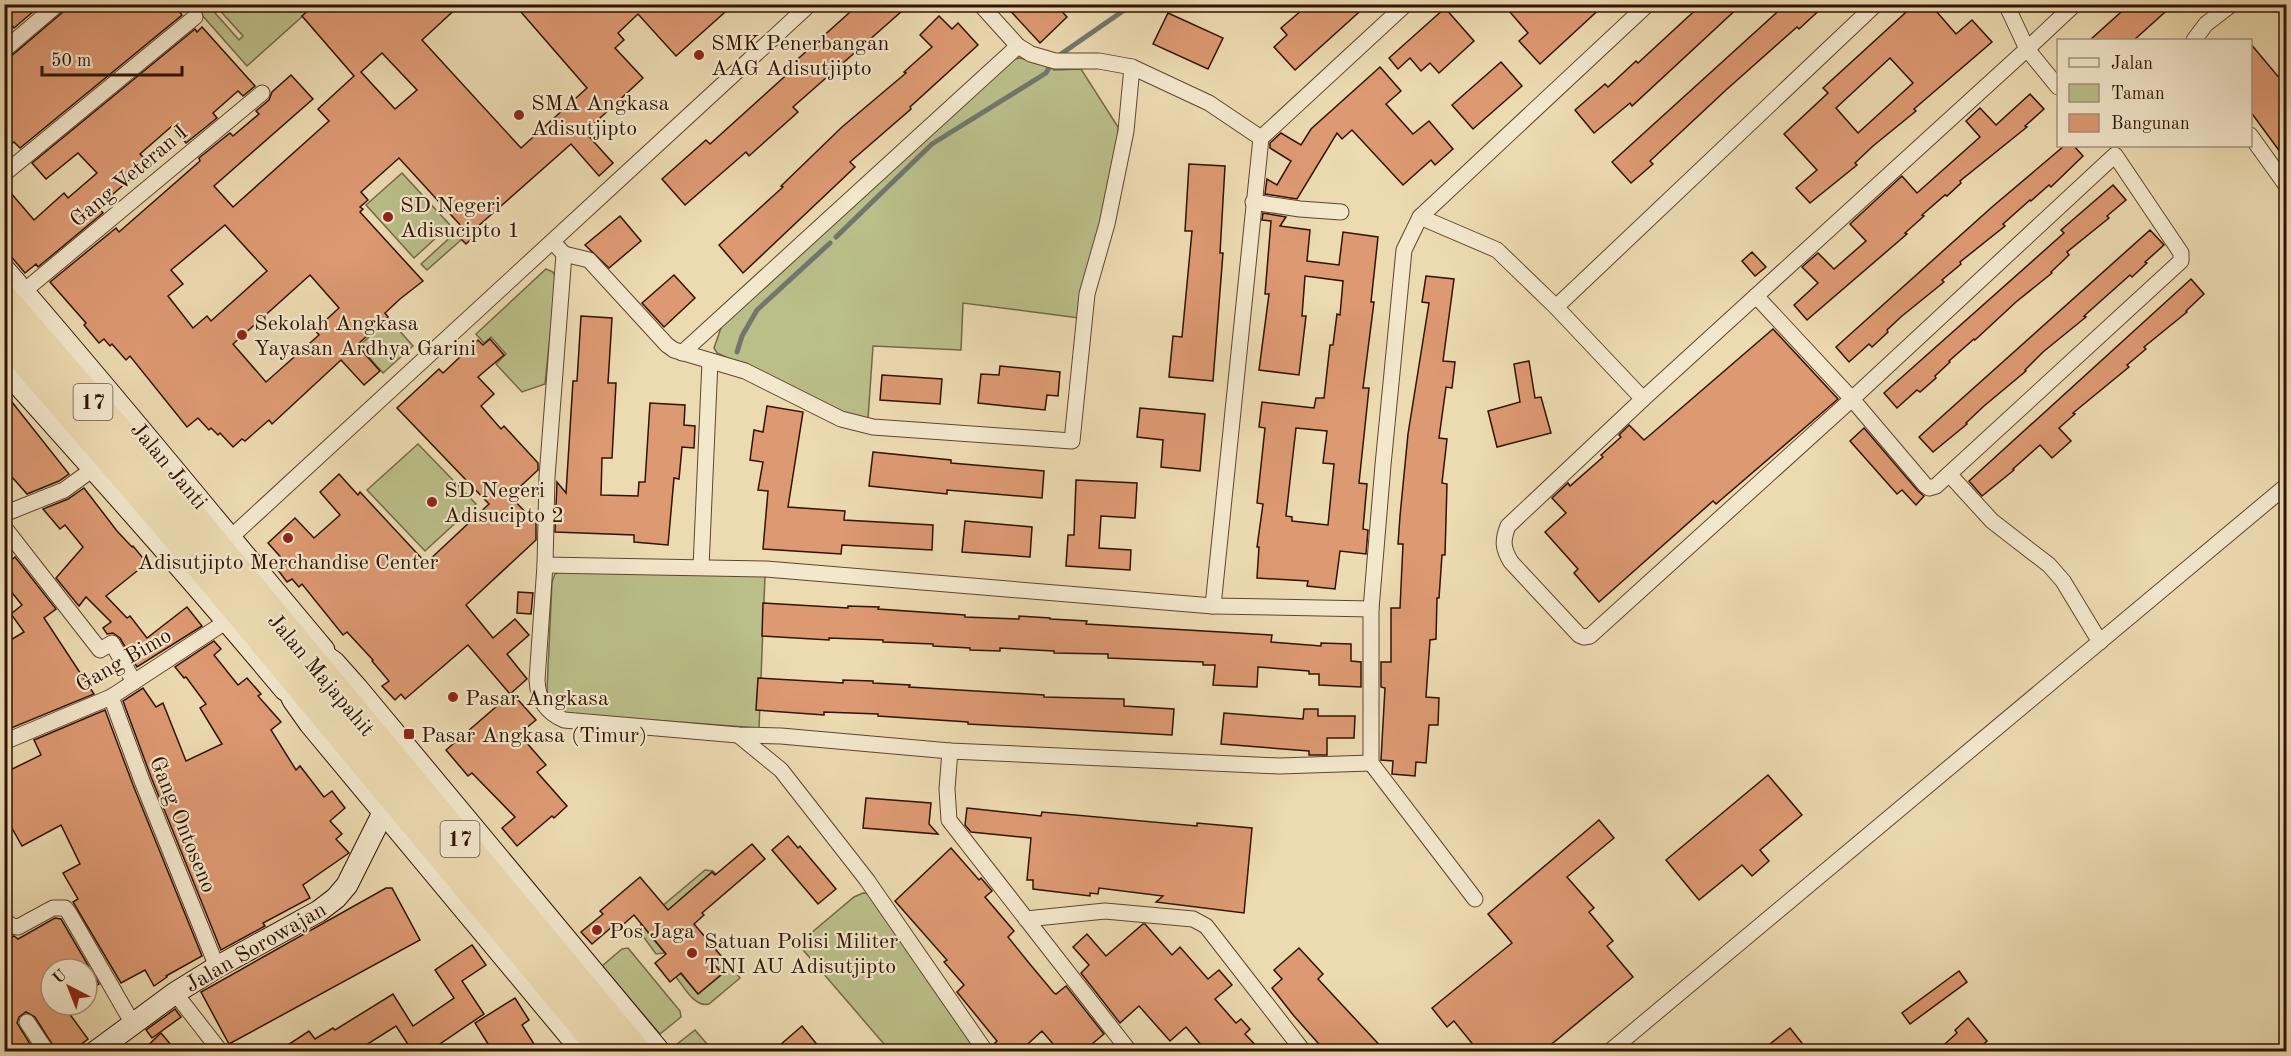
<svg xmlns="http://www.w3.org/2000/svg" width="2291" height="1056" font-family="'Old Standard TT',serif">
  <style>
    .green { fill: #babe89; stroke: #756846; stroke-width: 1.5 }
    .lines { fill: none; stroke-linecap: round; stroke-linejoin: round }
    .stream { stroke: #71766e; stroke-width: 5 }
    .building { fill: #dd9972; stroke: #301302; stroke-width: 1.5; fill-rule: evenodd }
    .street-casing { stroke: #5f452e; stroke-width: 17 }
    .secondary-casing { stroke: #301302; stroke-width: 23 }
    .highway-casing { stroke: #301302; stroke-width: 31 }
    .street { stroke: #f3e7cc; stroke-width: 15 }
    .secondary { stroke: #f3e7cc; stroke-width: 21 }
    .highway { stroke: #ecdab1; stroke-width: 28 }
    .poi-dot { fill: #8f2418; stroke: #f3e7cc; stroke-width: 2 }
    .labels { text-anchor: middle; stroke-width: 4.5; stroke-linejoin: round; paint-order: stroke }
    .shield { fill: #f3e7cc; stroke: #6a533f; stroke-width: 1.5 }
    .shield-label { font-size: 21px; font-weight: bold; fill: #301302 }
    .poi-label { font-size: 22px; fill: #301302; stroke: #f3e7cc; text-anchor: start }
    .street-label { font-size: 22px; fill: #301302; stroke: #f3e7cc }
  </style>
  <rect width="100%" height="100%" fill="#ecdab1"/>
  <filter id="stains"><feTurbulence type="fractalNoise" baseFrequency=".00333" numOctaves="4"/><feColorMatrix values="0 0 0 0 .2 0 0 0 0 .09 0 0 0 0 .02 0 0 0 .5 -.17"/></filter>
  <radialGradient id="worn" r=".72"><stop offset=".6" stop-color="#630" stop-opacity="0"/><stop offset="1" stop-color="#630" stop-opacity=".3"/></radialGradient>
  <g class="green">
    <polygon points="193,5 208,5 239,40 243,36 215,5 315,5 247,66"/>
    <polygon points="1020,58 1047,65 1054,70 1081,69 1118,127 1118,141 1079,318 963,303 961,350 873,346 868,419 846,413 717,353 714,348 722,325 1014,59"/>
    <polygon points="402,173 450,225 414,258 366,205"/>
    <polygon points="455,233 461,240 427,270 421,264"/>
    <polygon points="546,269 553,272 556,278 545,384 522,392 496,364 506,354 491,337 484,343 476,334"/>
    <polygon points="389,319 413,346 383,373 359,346"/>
    <polygon points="418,444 476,504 425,551 367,490"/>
    <path d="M559 572 765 576 759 728 569 714C557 710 550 703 547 690L552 582 555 574Z"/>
    <polygon points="705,870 713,871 716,874 712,872 648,933 665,953 656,954 640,932 641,924"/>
    <polygon points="863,893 870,894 989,1051 890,1051 798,944 854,897"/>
    <polygon points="628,948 680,1011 681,1017 660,1034 602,966 622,949"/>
    <path d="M722 957 740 978 709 1004C695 1008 684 987 676 977L680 973 698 994 722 974 714 963Z"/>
    <polygon points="695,1030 713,1051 675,1051 672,1048"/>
  </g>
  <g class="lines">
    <g class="stream">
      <polyline points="1061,54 1133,4"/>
      <polyline points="836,237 932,144 1046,73 1050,66"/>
      <polyline points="737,352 742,336 757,310 830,243"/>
    </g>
  </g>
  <g class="building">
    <polygon points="4,4 42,4 14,28 4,17"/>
    <polygon points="67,4 174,4 182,15 20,148 14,142 4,150 4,60 10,57 64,11"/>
    <path d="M315 4H461L422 40 521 148 587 88 514 4H734L676 56 638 14 618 33 624 40 615 48 643 78 585 132 613 163 599 176 571 144 476 228 479 232 466 244 455 233 462 227 399 158 361 192 368 200 360 207 363 209 360 212 423 281 400 299 385 313 388 317 357 345 380 371 364 385 341 360 272 424 269 420 245 441 242 439 233 447 220 433 218 435 211 428 209 430 198 418 187 427 130 356 126 360 112 344 110 346 104 339 99 343 84 325 86 323 50 282 116 228 119 232 200 161 199 158 230 133 233 136 259 114 256 111 269 100 272 92 291 75 313 99 214 186 233 207 329 121 318 109 354 76 302 16ZM382 53 417 90 395 109 361 72ZM225 225 267 271 211 321 207 316 193 328 168 296 183 284 171 270ZM310 275 339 308 315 330 319 335 266 382 233 344Z"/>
    <polygon points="859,4 910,4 793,107 798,112 749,156 746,152 685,205 662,179 706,140 710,144 793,69 790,66"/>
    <polygon points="1004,4 1055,4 1067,17 1040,43"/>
    <polygon points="1309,4 1368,4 1295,70 1274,47 1287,35 1281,28"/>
    <polygon points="1503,4 1605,4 1540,64 1519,41 1528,33"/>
    <polygon points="1702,4 1742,4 1632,106 1630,103 1594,133 1575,110 1605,84 1608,87 1636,61 1638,63"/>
    <polygon points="1786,4 1826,4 1799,29 1797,27 1726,90 1650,161 1653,164 1631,183 1612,162"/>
    <path d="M1915 4H1930L1956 34 1972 20 1992 42 1914 109 1916 111 1873 146 1855 163 1857 165 1810 203 1796 188 1817 170 1784 134 1828 93 1823 88ZM1890 58 1913 83 1858 133 1836 108Z"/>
    <polygon points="2130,4 2174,4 2134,40 2090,40"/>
    <polygon points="1445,8 1474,41 1439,73 1430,63 1421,71 1410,58 1398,69 1389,58"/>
    <polygon points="1168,13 1223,38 1208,69 1153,44"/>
    <polygon points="939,16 952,29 958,23 978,45 910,107 911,109 850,162 855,167 743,273 719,245 783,187 781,186 842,127 906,73 904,72 932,47 920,35"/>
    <polygon points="202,27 255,86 243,96 238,91 213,113 217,118 186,143 172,126 140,154 149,163 98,207 103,213 38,267 36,264 25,273 4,248 4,185 34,220 64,193 68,198 97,173 78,153 46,179 32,163 195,29 197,32"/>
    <polygon points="2250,43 2286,86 2286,160 2250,111"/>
    <polygon points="1501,62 1522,86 1473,129 1452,105"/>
    <polygon points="1380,67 1401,91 1386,104 1413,134 1429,121 1453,149 1435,165 1431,160 1403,185 1352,130 1342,139 1337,133 1297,199 1265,194 1267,179 1277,185 1291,161 1270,148 1270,143 1281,133 1301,145 1311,129"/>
    <polygon points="2030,94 2044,109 2025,126 2027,127 1960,181 1961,183 1947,196 1945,195 1922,215 1924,216 1905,233 1907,234 1807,320 1794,305 1818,283 1802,267 1818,253 1834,269 1866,241 1850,224 1902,176 1917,193 1980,137 1966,121 1980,108 1996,125"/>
    <polygon points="2064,146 2074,146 2083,156 2051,187 2049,185 2031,201 2030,200 2003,224 2005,226 1960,262 1961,264 1942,280 1944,282 1902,316 1887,330 1888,332 1872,347 1869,344 1849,362 1836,347 1992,207"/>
    <polygon points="1189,164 1225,166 1220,253 1223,253 1213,381 1169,377 1173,336 1182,337 1192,231 1185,231"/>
    <polygon points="2113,185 2126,200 2107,216 2109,218 2067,252 2069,255 2051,272 2052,273 2016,302 1975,340 1974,339 1949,361 1950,362 1935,376 1936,378 1920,392 1917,390 1897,408 1884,393 2064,233 2061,230"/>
    <path d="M1263 213 1286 217 1280 226 1310 230 1307 261 1339 265 1343 232 1378 237 1371 302H1374L1363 388H1369L1359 483 1367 484 1363 529 1368 530 1366 554 1340 551 1335 589 1307 586 1308 581 1257 578 1259 547H1257L1263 504 1257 503 1265 428 1259 427 1262 402 1314 408 1316 398H1324L1330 345H1333L1337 314 1340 315 1343 281 1305 276 1302 316H1306L1299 375 1259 370 1269 294H1265L1271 221 1262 220ZM1296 428 1327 431 1323 463 1334 464 1328 525 1292 521V517L1286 516Z"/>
    <polygon points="620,216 641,241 609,268 585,245"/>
    <polygon points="2150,230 2164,245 2145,262 2147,263 2132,277 2130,275 2084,316 2086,317 2043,352 2025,370 2026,371 1984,406 1966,423 1967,424 1933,452 1919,437"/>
    <polygon points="1752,252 1766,267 1755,276 1742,261"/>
    <polygon points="674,275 695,298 664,327 642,303"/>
    <polygon points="1426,276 1454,279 1443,361 1455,362 1452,388 1446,387 1439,438 1447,439 1442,483 1447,484 1445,555 1442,555 1439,598 1437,598 1436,639 1430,640 1426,697 1439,698 1438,725 1429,725 1426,763 1416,762 1415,776 1392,774 1393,761 1381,760 1385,688 1381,687 1381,662 1391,662 1391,608 1400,608 1403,544 1398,544 1400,516 1408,434 1429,303 1422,302"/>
    <polygon points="2191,279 2204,294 2186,311 2187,312 2144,347 2146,349 2127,365 2129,367 2073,413 2075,414 2059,428 2071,441 2052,458 2040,445 2013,469 2014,470 1982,496 1969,481"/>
    <polygon points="581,316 612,318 608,383 616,383 612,458 602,458 601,495 638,496 639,482 645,482 650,403 685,405 684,425 695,426 694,448 682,447 679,479 674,478 668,545 634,542 634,535 555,532 557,482 566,493 573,381 577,381"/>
    <polygon points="1773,329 1838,399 1716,504 1713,501 1599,602 1574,573 1578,569 1545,532 1566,513 1552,498 1568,483 1570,486 1603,457 1601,455 1621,437 1619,435 1629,425 1644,440 1650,435"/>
    <polygon points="490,339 504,355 478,377 494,394 481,406 501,429 504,426 538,463 538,470 510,496 533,520 536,517 536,540 466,605 493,638 515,619 529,635 507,654 527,679 510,694 468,645 405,699 401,694 395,700 382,686 389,681 372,661 373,660 347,632 343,635 302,584 299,587 292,579 287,582 278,570 286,563 268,543 295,518 314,538 340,515 320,492 339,474 358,495 360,492 426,563 489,504 397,408 439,369 443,373 478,340 483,345"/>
    <polygon points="1529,361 1535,398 1541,397 1551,433 1497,447 1488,411 1520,402 1514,364"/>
    <polygon points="1000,366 1060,372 1058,396 1047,395 1045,410 978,403 981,374 999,375"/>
    <polygon points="882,375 942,379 940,404 880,400"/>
    <polygon points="4,392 69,474 59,481 27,494 4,468"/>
    <polygon points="767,406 803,412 788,507 845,511 844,520 933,525 932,550 842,545 841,554 763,549 768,491 758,490 763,462 750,460 754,430 763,432"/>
    <polygon points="1140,408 1205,414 1200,471 1161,467 1163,440 1137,437"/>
    <polygon points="1864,428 1918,491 1924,496 1916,505 1902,490 1897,494 1850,441"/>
    <polygon points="873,452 951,460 951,463 1044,471 1042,498 947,490 947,494 869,486"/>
    <polygon points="1076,480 1137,483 1135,518 1101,516 1099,548 1131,550 1130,570 1066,566 1068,535 1074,535"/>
    <polygon points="84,488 117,531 132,547 133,546 147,563 106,596 127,618 130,616 147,638 187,607 202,626 137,667 120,638 113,633 107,634 103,628 111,622 86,597 79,606 56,578 83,547 65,525 60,529 43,509 68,499"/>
    <polygon points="965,521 1032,527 1030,557 962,552"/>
    <polygon points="15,557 56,609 44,618 94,694 4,731 4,644 24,632 11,614 22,605 4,583 4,566"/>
    <polygon points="518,592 533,593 531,614 517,613"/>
    <polygon points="763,603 848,608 848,606 879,607 878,609 965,615 965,617 1019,619 1019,616 1050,618 1050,619 1087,621 1086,624 1272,635 1271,642 1321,646 1321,643 1351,644 1351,661 1361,662 1361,687 1319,685 1319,674 1309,674 1309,671 1258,667 1257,687 1213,685 1215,665 1203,665 1203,662 1108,658 1108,654 1054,653 1054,651 1000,648 1000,651 970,650 970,648 933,646 933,644 883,642 883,640 829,638 829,640 762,636"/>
    <polygon points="214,641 221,649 214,655 238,685 247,678 261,694 258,696 281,722 271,730 296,770 300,766 324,797 332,791 345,808 330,821 342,834 336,839 349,853 303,885 310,898 263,923 265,926 221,950 151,777 123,701 143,688 156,707 163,703 186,761 222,744 200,708 206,704 186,677 184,678 175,667"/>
    <polygon points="758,678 843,683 843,680 873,681 873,683 910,685 909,687 1044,695 1044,697 1124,699 1124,706 1174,709 1172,735 968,724 968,722 878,716 878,714 824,712 824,715 756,710"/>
    <polygon points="512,693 536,720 519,734 546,765 537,772 567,806 554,818 552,816 517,846 502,828 515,817 472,773 468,776 446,750"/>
    <polygon points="1304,709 1318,709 1318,716 1355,716 1354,738 1327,738 1327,755 1309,755 1309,751 1221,744 1224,713 1303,719"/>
    <polygon points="105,710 133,785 202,956 166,976 167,977 154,986 145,970 121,983 73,902 78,899 63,873 80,864 61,825 22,846 4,814 4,773 41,755 34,740"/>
    <polygon points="1768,775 1802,815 1760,850 1769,861 1752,876 1742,865 1699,900 1666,860"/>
    <polygon points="866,798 931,803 929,824 938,834 863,828"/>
    <polygon points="967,808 1041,816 1042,812 1197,826 1197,823 1252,828 1244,913 1156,902 1163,896 1099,888 1098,894 1090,893 1090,896 1033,889 1033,880 1027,880 1031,838 971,832 965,825"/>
    <polygon points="1599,820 1614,838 1567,877 1594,908 1589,912 1613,941 1607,946 1633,977 1542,1052 1479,1052 1454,1021 1447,1027 1432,1008 1512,943 1488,914"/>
    <polygon points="788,836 798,848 800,846 836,889 818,904 772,850"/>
    <polygon points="752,844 765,859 702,913 704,915 694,924 722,957 714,963 722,974 698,994 681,973 670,982 655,963 666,954 634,915 617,930 613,926 592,944 581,932 603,914 600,911 640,877 668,910 712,872 715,875"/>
    <polygon points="951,848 979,880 981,878 992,891 985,897 1014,931 1008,937 1029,963 1054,993 1056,994 1066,986 1104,1034 1092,1044 1099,1052 1060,1052 1042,1031 1019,1052 996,1052 993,1045 997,1041 957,992 964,985 944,962 947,960 895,901"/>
    <polygon points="386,888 392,888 420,940 229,1044 201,992"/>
    <polygon points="55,918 61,919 99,984 87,992 87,969 51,969 51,1005 63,1005 88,1039 71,1052 57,1052 35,1017 26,1012 19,1017 17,1023 35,1052 4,1052 4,943 14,936 18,939"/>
    <polygon points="1143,924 1145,924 1172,955 1180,947 1208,979 1219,970 1232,985 1215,999 1236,1023 1241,1019 1250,1029 1245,1034 1262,1052 1207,1052 1186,1027 1170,1041 1139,1006 1120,1023 1081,973 1089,965 1073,947 1087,934 1106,956"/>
    <polygon points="472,945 486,965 462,981 484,1014 428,1052 413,1052 396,1026 355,1052 277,1052 309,1031 315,1039 333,1028 335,1030 393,994 413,1026 454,998 435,970"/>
    <polygon points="1299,948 1323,974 1318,979 1386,1052 1326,1052 1294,1016 1272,988 1282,979 1274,970"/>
    <polygon points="1959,971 1967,982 1910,1024 1902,1013"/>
    <polygon points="515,998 529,1020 522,1025 539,1052 493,1052 475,1023"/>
    <polygon points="175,1009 181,1017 152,1038 146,1030"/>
    <polygon points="1968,1018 1987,1041 1976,1052 1936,1052 1957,1033 1955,1030"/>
    <polygon points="802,1026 823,1052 772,1052"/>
    <polygon points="1790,1028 1809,1052 1760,1052"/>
    <polygon points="161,1033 177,1052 141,1052"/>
  </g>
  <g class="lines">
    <g class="street-casing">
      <g id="street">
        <polyline points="980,4 1018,46 1031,54 1055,61 1099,61 1132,67 1209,103 1261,138"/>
        <path d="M1876 4 1556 307 1643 399 1508 526C1502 541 1503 549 1511 562L1579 635 1584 637 1590 636 1852 399 1756 296 2027 49 2058 87"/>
        <polyline points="2006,4 2027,49 2075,4"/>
        <polyline points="2194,40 2206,24 2232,4"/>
        <polyline points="4,50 58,4"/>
        <polyline points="2250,135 2286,185"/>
        <polygon points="2115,155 2181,253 2181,261 1949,474 1936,486 1929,488 1925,485 1852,399"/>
        <polyline points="4,174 195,17"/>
        <polyline points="1253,202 1300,209 1341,212"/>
        <polyline points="1420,217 1404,250 1383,465 1371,609 1371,763 1475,899"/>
        <path d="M553 242 564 254 547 477 545 565 537 680C538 700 546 712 564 720L738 735 781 736 950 751 1279 766 1371 763"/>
        <polyline points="564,254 589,260 667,345 674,350 745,371 841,419 873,427 1072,441 1087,294 1107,224 1126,131 1132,67"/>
        <polyline points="24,291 262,93"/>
        <polyline points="1556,307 1497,250 1420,217 1648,4"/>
        <polyline points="682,353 1018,46"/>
        <polyline points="1643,399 1756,296"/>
        <polyline points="1949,474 1992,521 2049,565 2063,581 2100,642"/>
        <polyline points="4,514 64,490 93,469"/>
        <polyline points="4,527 100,650 112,643 134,682"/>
        <polyline points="230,538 810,4"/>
        <polyline points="545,565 766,569 1213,606 1261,138 1406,4"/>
        <polyline points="701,567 710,361"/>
        <polyline points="1213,606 1371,609"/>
        <polyline points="111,697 142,781 217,967"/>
        <polyline points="738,735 781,770 867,880 986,1052"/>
        <polyline points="4,742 111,697 227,621"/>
        <polyline points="950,751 947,789 949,820 1130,1052"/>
        <polyline points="1026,919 1105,911 1193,919 1206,926 1304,1052"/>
        <polyline points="4,920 12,926 18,927 53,908 65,908 69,913 133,1024"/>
        <polyline points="175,993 221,1052"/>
        <polyline points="27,1022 47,1052"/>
        <polyline points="1609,1052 2286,486"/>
      </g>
    </g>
    <g class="secondary-casing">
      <g id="secondary">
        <path d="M4 269C113 394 217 523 324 650"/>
        <path d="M4 369C99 475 194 581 285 690"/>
        <polyline points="306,642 334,662 358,689 660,1052"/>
        <polyline points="280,673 293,700 310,724 583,1052"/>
        <polyline points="95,1052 175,993 217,967 319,911 336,898 347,885 383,813"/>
      </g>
    </g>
    <g class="highway-casing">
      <g id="highway">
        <polyline points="4,299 182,504 637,1052"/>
        <polyline points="4,337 163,521 605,1052"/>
      </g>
    </g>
    <use href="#street" class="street"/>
    <use href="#secondary" class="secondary"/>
    <use href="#highway" class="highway"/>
  </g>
  <g class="poi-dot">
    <circle cx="699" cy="55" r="6"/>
    <circle cx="519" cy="115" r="6"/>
    <circle cx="388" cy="217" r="6"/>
    <circle cx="242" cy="335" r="6"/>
    <circle cx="432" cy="502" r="6"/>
    <circle cx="288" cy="538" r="6"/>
    <circle cx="453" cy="697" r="6"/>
    <rect x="403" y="728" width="12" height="12" rx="3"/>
    <circle cx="597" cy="930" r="6"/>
    <circle cx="692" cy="953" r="6"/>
  </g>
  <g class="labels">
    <g class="shield">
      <rect x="73.5" y="384" width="39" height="36" rx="4.5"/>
      <rect x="440.5" y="821" width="39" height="36" rx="4.5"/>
    </g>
    <g class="shield-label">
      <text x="93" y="409">17</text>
      <text x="460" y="846">17</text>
    </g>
    <g class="poi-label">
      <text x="711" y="50">SMK Penerbangan<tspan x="711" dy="25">AAG Adisutjipto</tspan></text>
      <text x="531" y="110">SMA Angkasa<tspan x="531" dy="25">Adisutjipto</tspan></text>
      <text x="400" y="212">SD Negeri<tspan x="400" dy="25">Adisucipto 1</tspan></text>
      <text x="254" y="330">Sekolah Angkasa<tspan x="254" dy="25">Yayasan Ardhya Garini</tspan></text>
      <text x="444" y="497">SD Negeri<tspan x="444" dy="25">Adisucipto 2</tspan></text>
      <text x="288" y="569" text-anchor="middle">Adisutjipto Merchandise Center</text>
      <text x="465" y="705">Pasar Angkasa</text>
      <text x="421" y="742">Pasar Angkasa (Timur)</text>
      <text x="609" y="938">Pos Jaga</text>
      <text x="704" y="948">Satuan Polisi Militer<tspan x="704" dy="25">TNI AU Adisutjipto</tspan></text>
    </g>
    <g class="street-label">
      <text transform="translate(128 175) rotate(-40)" y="8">Gang Veteran I</text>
      <text transform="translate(170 465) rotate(50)" y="8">Jalan Janti</text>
      <text transform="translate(123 659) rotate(-30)" y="8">Gang Bimo</text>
      <text transform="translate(322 674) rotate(50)" y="8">Jalan Majapahit</text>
      <text transform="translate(184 824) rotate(68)" y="8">Gang Ontoseno</text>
      <text transform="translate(255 946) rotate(-30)" y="8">Jalan Sorowajan</text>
    </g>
  </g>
  <rect width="2291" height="1056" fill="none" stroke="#ecdab1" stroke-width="24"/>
  <rect x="6" y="6" width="2279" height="1044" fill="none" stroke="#301302" stroke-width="3"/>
  <rect x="12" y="12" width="2267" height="1032" fill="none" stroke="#301302" stroke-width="1.5"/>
  <rect x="2057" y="39" width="195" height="108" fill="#f3e7cc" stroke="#a5927b" stroke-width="1.5"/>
  <rect x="2069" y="58" width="30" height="9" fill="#f3e7cc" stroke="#a5927b" stroke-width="1.5"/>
  <text x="2111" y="69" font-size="18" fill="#301302">Jalan</text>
  <rect x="2069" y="84" width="30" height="18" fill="#babe89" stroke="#a5927b" stroke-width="1.5"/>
  <text x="2111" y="99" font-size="18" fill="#301302">Taman</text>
  <rect x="2069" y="114" width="30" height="18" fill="#dd9972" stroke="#a5927b" stroke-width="1.5"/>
  <text x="2111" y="129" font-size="18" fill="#301302">Bangunan</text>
  <g transform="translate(69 987) rotate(318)"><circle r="28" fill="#f3e7cc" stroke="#a5927b" stroke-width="1.5"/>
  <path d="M0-4.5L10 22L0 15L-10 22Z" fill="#8f2418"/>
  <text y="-9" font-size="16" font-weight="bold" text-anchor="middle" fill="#301302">U</text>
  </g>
  <path d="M42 66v9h140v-9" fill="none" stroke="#301302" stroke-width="3"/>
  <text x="51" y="66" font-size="18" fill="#301302" stroke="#f3e7cc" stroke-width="4.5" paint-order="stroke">50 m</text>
  <rect width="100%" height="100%" filter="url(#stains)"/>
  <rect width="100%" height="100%" fill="url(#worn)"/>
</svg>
